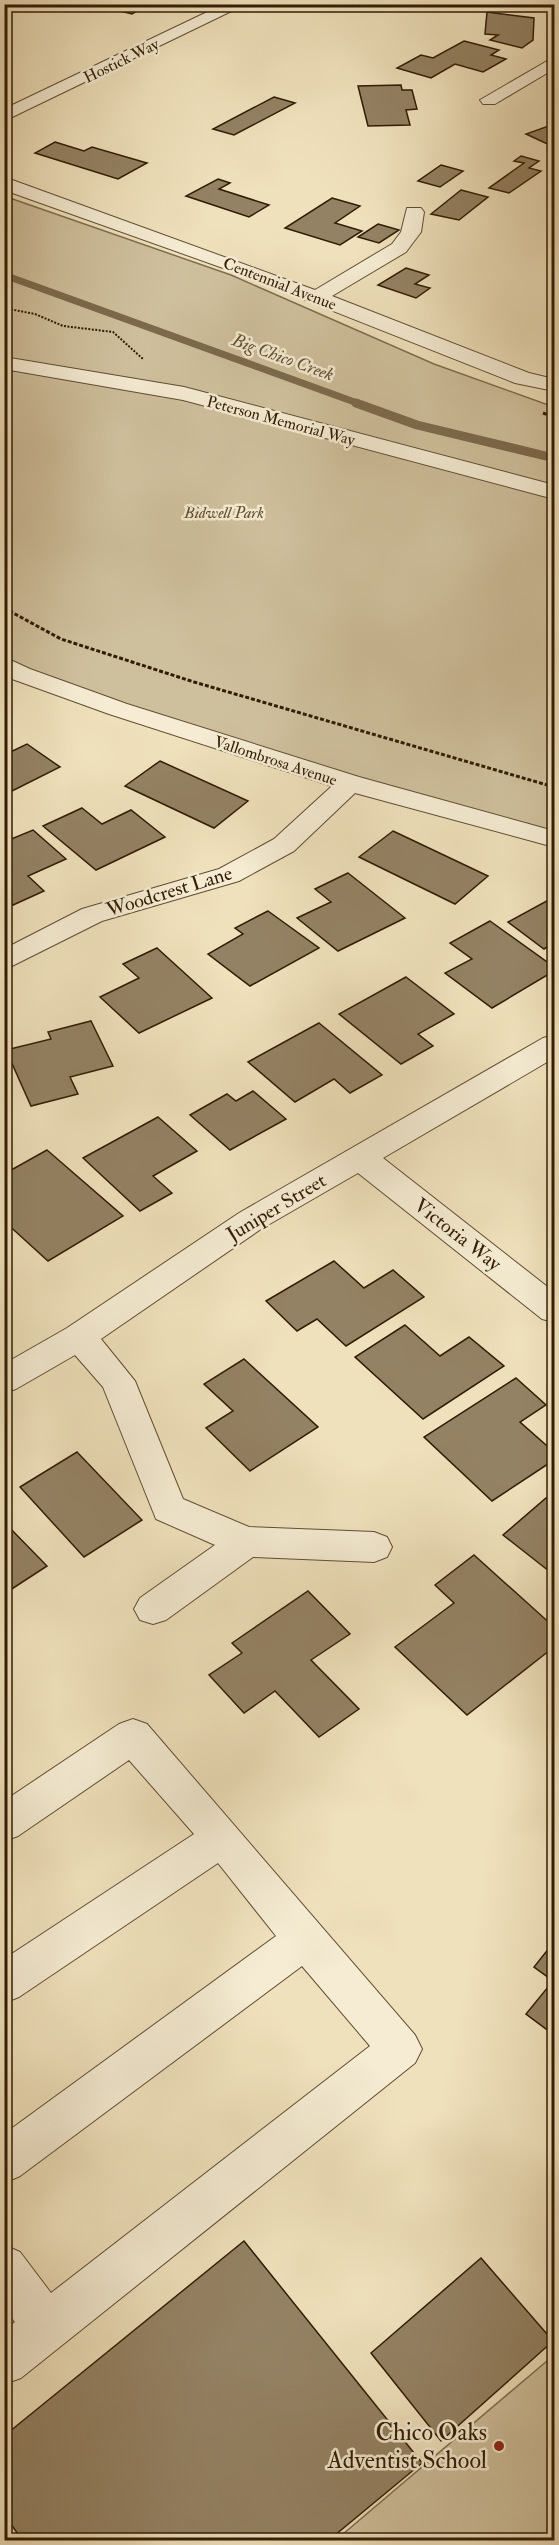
<svg xmlns="http://www.w3.org/2000/svg" width="559" height="2545" font-family="'IM FELL Double Pica',serif">
  <style>
    .green { fill: #cfc09d; stroke: #806e50; stroke-width: 1.5 }
    .lines { fill: none; stroke-linecap: round; stroke-linejoin: round }
    .stream-far1 { stroke: #7c6a4d; stroke-width: 7 }
    .stream { stroke: #7c6a4d; stroke-width: 9 }
    .building { fill: #948264; stroke: #311c04; stroke-width: 1.5 }
    .minor-casing { stroke: #604d32; stroke-width: 2 }
    .path-far1 { stroke: #311c04; stroke-width: 2; stroke-dasharray: 2 1.5; stroke-linecap: butt }
    .path { stroke: #311c04; stroke-width: 3; stroke-dasharray: 4 2; stroke-linecap: butt }
    .minor { fill: #f5ecd3; fill-rule: evenodd }
    .poi-dot { fill: #8f2418; stroke: #f5ecd3; stroke-width: 2 }
    .labels { text-anchor: middle; stroke-width: 5; stroke-linejoin: round; paint-order: stroke }
    .far-street-label { font-size: 16px; fill: #311c04; stroke: #f5ecd3 }
    .far-park-label { font-size: 16px; font-style: italic; fill: #604d32; stroke: #f5ecd3 }
    .far-water-label { font-size: 18px; font-style: italic; fill: #635034; stroke: #f5ecd3 }
    .street-label { font-size: 20px; fill: #311c04; stroke: #f5ecd3 }
    .near-poi-label { font-size: 24px; fill: #311c04; stroke: #f5ecd3; text-anchor: end }
  </style>
  <rect width="100%" height="100%" fill="#efe1bc"/>
  <filter id="stains"><feTurbulence type="fractalNoise" baseFrequency=".00333" numOctaves="4"/><feColorMatrix values="0 0 0 0 .2 0 0 0 0 .09 0 0 0 0 .02 0 0 0 .5 -.17"/></filter>
  <radialGradient id="worn" r=".72"><stop offset=".6" stop-color="#630" stop-opacity="0"/><stop offset="1" stop-color="#630" stop-opacity=".3"/></radialGradient>
  <g class="green">
    <polygon points="4,196 231,275 434,364 554,407 554,839 350,783 5,664"/>
    <polygon points="554,2355 554,2540 336,2540"/>
  </g>
  <g class="lines">
    <polyline class="stream-far1" points="4,275 360,404"/>
    <polyline class="stream" points="356,403 417,425 554,458"/>
  </g>
  <g class="building">
    <polygon points="92,4 149,4 132,14"/>
    <polygon points="487,12 534,18 533,40 522,48 490,40 498,35 485,34"/>
    <polygon points="464,41 499,50 491,55 506,59 483,72 455,64 431,78 397,68 421,55 433,58"/>
    <polygon points="401,85 402,90 412,90 417,109 406,110 410,125 368,126 358,86"/>
    <polygon points="274,97 295,103 234,135 213,129"/>
    <polygon points="554,124 554,147 526,134"/>
    <polygon points="55,142 84,151 92,147 147,163 118,179 35,153"/>
    <polygon points="521,156 539,161 529,168 541,171 509,193 489,188 524,163 514,161"/>
    <polygon points="441,165 463,171 440,187 418,181"/>
    <polygon points="218,179 230,183 219,189 269,205 249,217 186,196"/>
    <polygon points="461,190 488,197 459,220 431,214"/>
    <polygon points="332,198 360,206 335,223 362,231 340,245 285,228"/>
    <polygon points="378,224 399,230 379,243 358,237"/>
    <polygon points="406,268 429,275 415,284 430,288 416,298 378,285"/>
    <polygon points="27,744 60,767 4,795 4,755"/>
    <polygon points="160,761 248,801 214,828 125,786"/>
    <polygon points="82,808 102,824 131,810 165,837 96,870 43,826"/>
    <polygon points="33,830 66,859 28,876 44,891 13,905 4,897 4,842"/>
    <polygon points="393,831 488,876 455,904 359,857"/>
    <polygon points="348,873 405,918 338,951 297,918 331,902 315,889"/>
    <polygon points="554,897 554,943 544,949 508,922"/>
    <polygon points="268,911 319,948 250,986 208,954 243,934 235,928"/>
    <polygon points="490,921 554,967 554,971 492,1008 445,973 472,959 450,943"/>
    <polygon points="157,948 212,998 139,1033 100,997 139,978 123,964"/>
    <polygon points="406,977 454,1014 418,1034 433,1046 401,1064 339,1014"/>
    <polygon points="91,1021 113,1066 70,1077 78,1094 31,1106 6,1050 51,1039 48,1032"/>
    <polygon points="319,1023 382,1075 350,1093 334,1079 295,1102 248,1062"/>
    <polygon points="253,1091 286,1119 230,1150 190,1115 227,1094 236,1101"/>
    <polygon points="158,1117 197,1151 153,1176 172,1193 140,1211 83,1158"/>
    <polygon points="47,1150 123,1216 48,1261 4,1221 4,1174"/>
    <polygon points="334,1261 364,1288 393,1270 424,1297 346,1346 317,1319 297,1331 266,1301"/>
    <polygon points="405,1325 440,1356 469,1337 504,1366 423,1419 355,1357"/>
    <polygon points="244,1359 318,1427 250,1471 206,1428 233,1411 204,1384"/>
    <polygon points="516,1378 546,1405 520,1422 554,1452 554,1460 492,1501 424,1437"/>
    <polygon points="77,1452 142,1520 84,1557 20,1487"/>
    <polygon points="546,1498 554,1504 554,1575 503,1535"/>
    <polygon points="4,1522 47,1566 4,1594"/>
    <polygon points="474,1555 554,1627 554,1647 467,1715 395,1647 454,1603 435,1585"/>
    <polygon points="308,1591 350,1634 311,1660 359,1709 319,1737 275,1691 244,1713 209,1675 242,1653 232,1643"/>
    <polygon points="554,1942 554,2035 526,2014 553,1981 534,1967"/>
    <polygon points="244,2241 422,2463 329,2540 22,2540 4,2514 4,2436"/>
    <polygon points="481,2258 553,2341 441,2441 371,2353"/>
  </g>
  <g class="lines">
    <g class="minor-casing">
      <g id="minor">
        <polygon points="224,4 246,4 4,121 4,109"/>
        <polygon points="554,57 554,69 495,104 483,104 480,100"/>
        <polygon points="4,177 315,290 392,244 401,232 407,208 421,208 424,212 421,232 406,252 332,296 529,373 554,379 554,391 515,383 237,273 4,190"/>
        <polygon points="4,357 184,387 554,485 554,499 183,400 4,369"/>
        <polygon points="4,657 30,669 127,704 359,777 554,831 554,847 355,793 294,851 239,881 102,921 4,970 4,949 82,909 219,869 274,839 332,786 109,714 12,679 4,675"/>
        <polygon points="554,1035 554,1058 383,1158 554,1292 554,1322 542,1319 358,1173 261,1229 101,1339 135,1381 183,1499 249,1527 374,1532 387,1537 392,1547 387,1557 374,1562 253,1557 166,1620 153,1624 140,1620 134,1609 140,1598 215,1545 156,1519 103,1387 75,1355 16,1389 4,1393 4,1364 67,1328 239,1213 543,1038"/>
        <polygon points="133,1719 147,1724 415,2035 422,2049 415,2063 21,2378 4,2384 4,2330 15,2322 4,2308 4,2245 20,2252 51,2293 370,2046 302,1966 20,2176 4,2183 4,2134 276,1936 218,1863 19,1997 4,2003 4,1959 194,1834 129,1760 18,1836 4,1841 4,1801 119,1724"/>
      </g>
    </g>
    <polyline class="path-far1" points="4,308 35,314 63,326 113,332 143,359"/>
    <g class="path">
      <polyline points="543,413 554,417"/>
      <polyline points="4,608 61,639 194,682 554,787"/>
    </g>
    <use href="#minor" class="minor"/>
  </g>
  <circle class="poi-dot" cx="499" cy="2446" r="6"/>
  <g class="labels">
    <g class="far-street-label">
      <text transform="translate(121 60) rotate(-26)" y="6">Hostick Way</text>
      <text transform="translate(280 283) rotate(21)" y="6">Centennial Avenue</text>
      <text transform="translate(281 420) rotate(15)" y="6">Peterson Memorial Way</text>
      <text transform="translate(276 760) rotate(18)" y="6">Vallombrosa Avenue</text>
    </g>
    <g class="far-park-label">
      <text x="224" y="518">Bidwell Park</text>
    </g>
    <g class="far-water-label">
      <text transform="translate(283 357) rotate(20)" y="6">Big Chico Creek</text>
    </g>
    <g class="street-label">
      <text transform="translate(169 891) rotate(-17)" y="7">Woodcrest Lane</text>
      <text transform="translate(276 1207) rotate(-31)" y="7">Juniper Street</text>
      <text transform="translate(458 1234) rotate(38)" y="7">Victoria Way</text>
    </g>
    <g class="near-poi-label">
      <text x="487" y="2440">Chico Oaks<tspan x="487" dy="28">Adventist School</tspan></text>
    </g>
  </g>
  <rect width="559" height="2545" fill="none" stroke="#efe1bc" stroke-width="24"/>
  <rect x="6" y="6" width="547" height="2533" fill="none" stroke="#311c04" stroke-width="3"/>
  <rect x="12" y="12" width="535" height="2521" fill="none" stroke="#311c04" stroke-width="1.5"/>
  <rect width="100%" height="100%" filter="url(#stains)"/>
  <rect width="100%" height="100%" fill="url(#worn)"/>
</svg>
